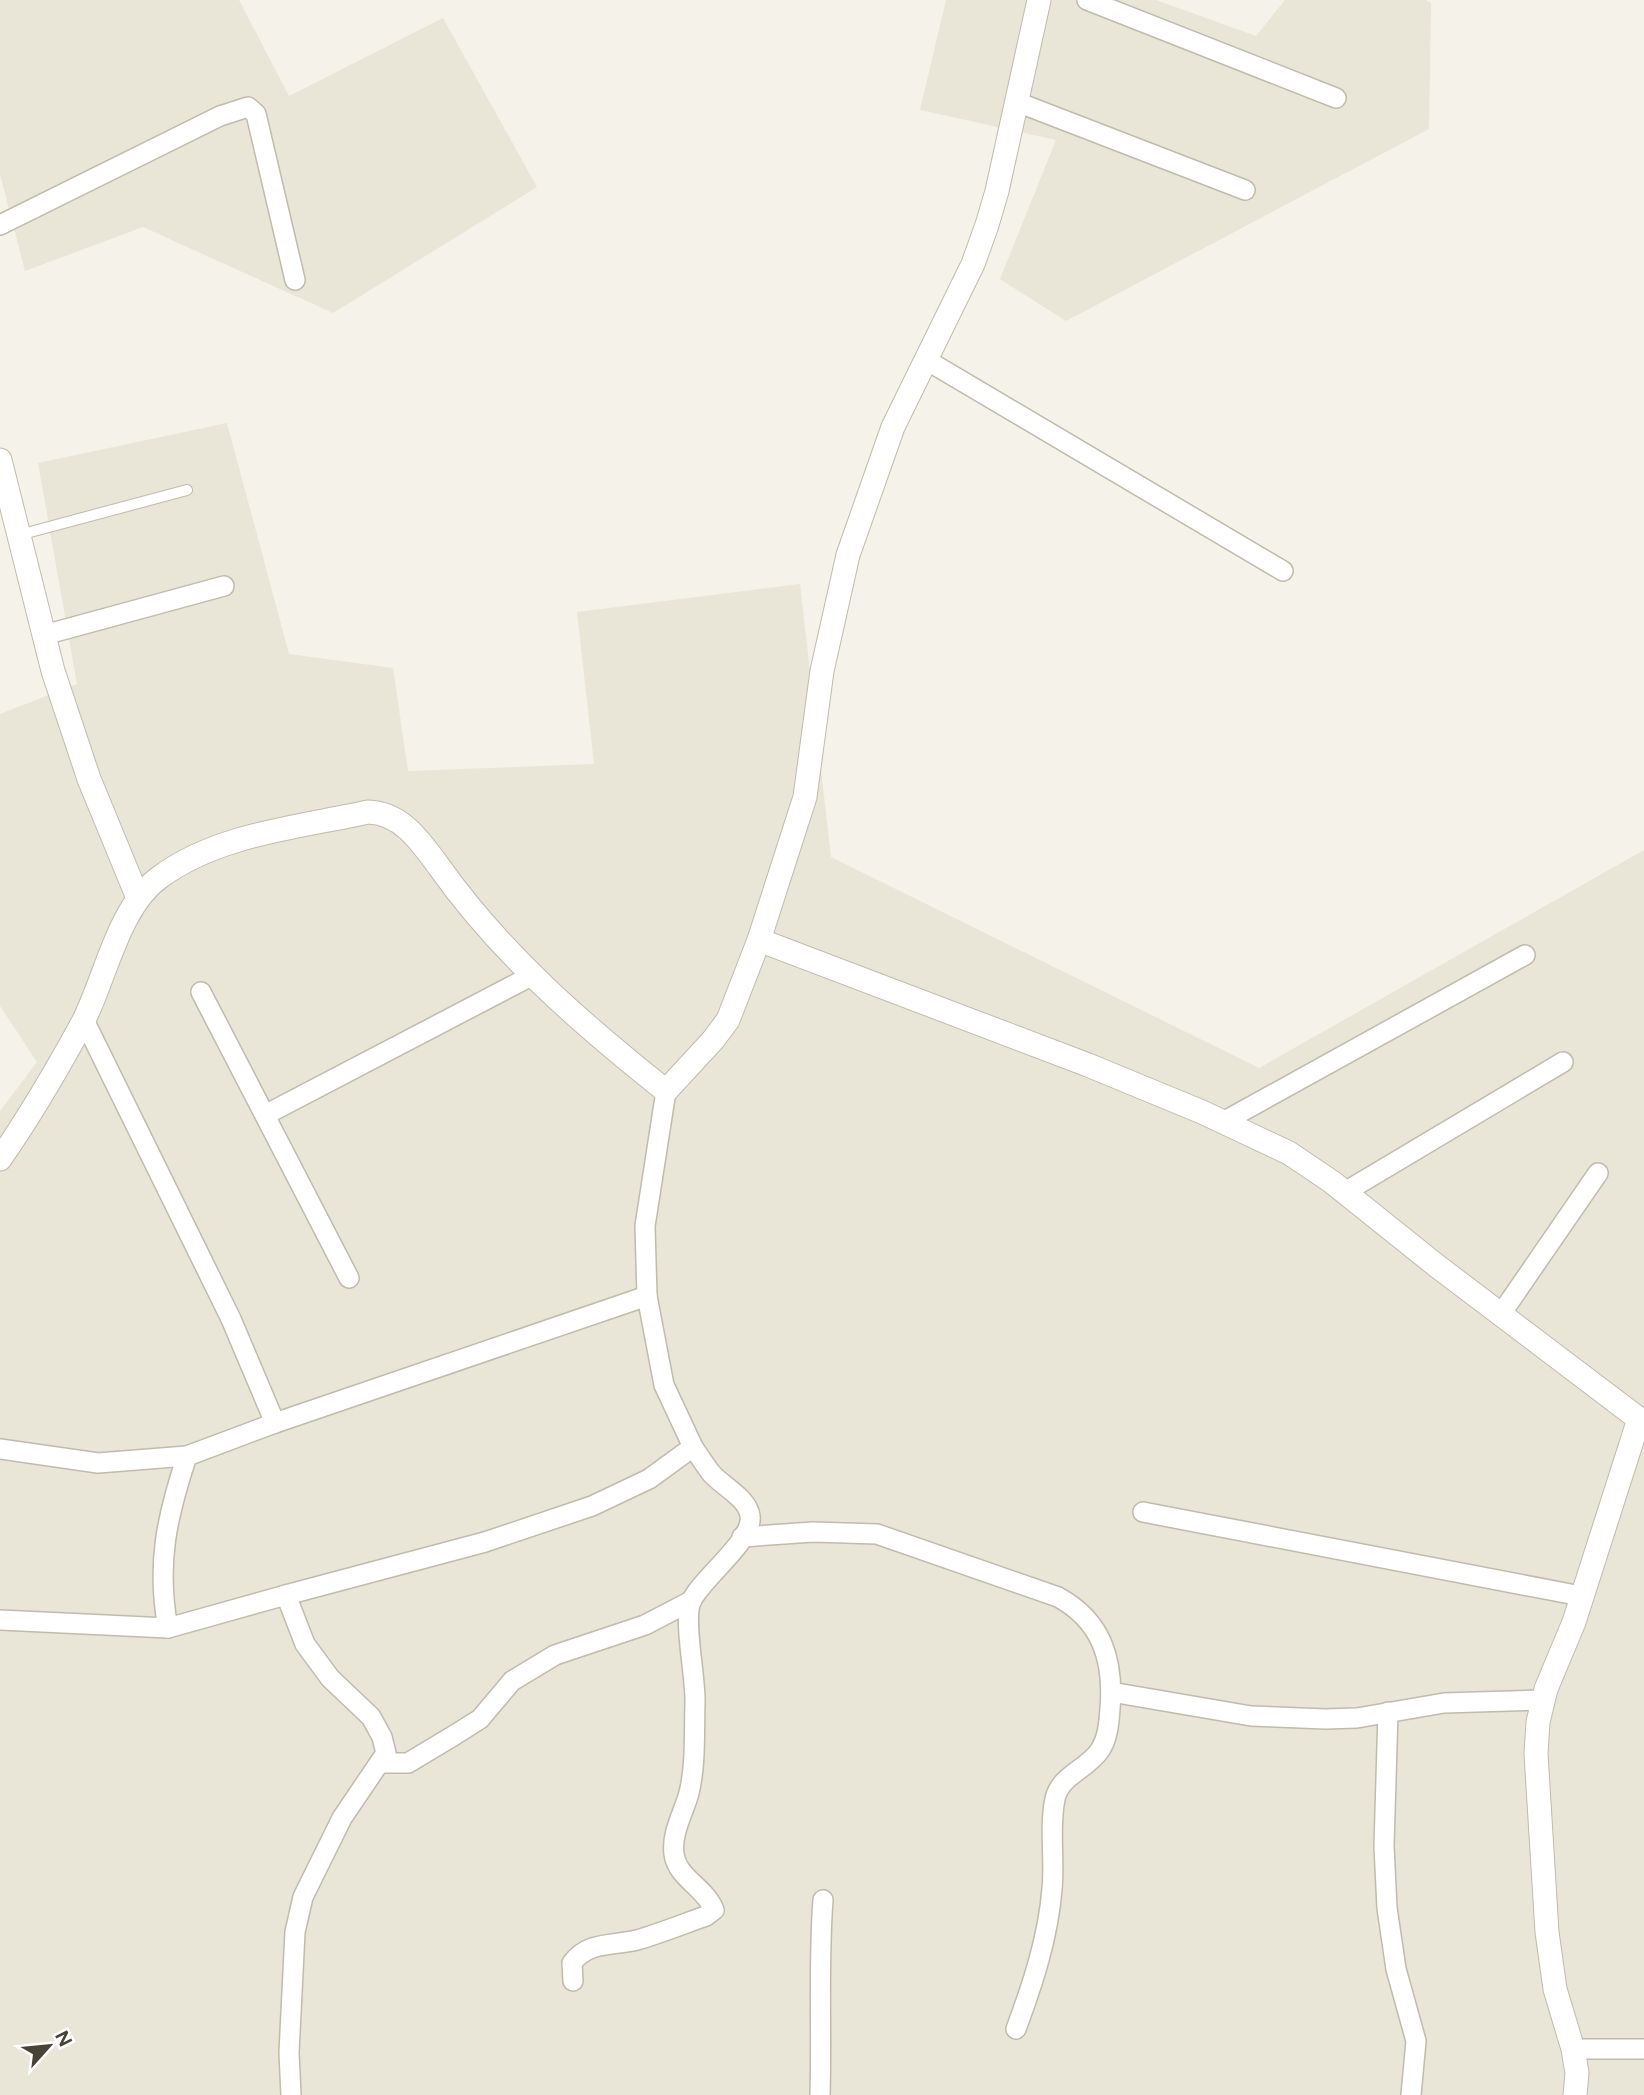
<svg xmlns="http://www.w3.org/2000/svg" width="1644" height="2095" font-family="Figtree,sans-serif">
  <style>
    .residential { fill: #e9e5d7 }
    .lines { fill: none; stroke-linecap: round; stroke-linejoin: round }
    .service-casing { stroke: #c0bbab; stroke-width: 12 }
    .minor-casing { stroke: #c0bbab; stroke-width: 22 }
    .tertiary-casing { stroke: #c0bbab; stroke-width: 25 }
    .service { stroke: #fff; stroke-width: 10 }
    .minor { stroke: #fff; stroke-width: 19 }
    .tertiary { stroke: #fff; stroke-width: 23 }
  </style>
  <rect width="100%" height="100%" fill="#f5f2e9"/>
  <g class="residential">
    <polygon points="0,0 239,0 289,96 443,18 537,187 333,313 143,227 25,271 0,174"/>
    <polygon points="946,0 1156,0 1256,36 1285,0 1426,0 1431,3 1429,129 1066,321 1000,279 1056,140 920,110"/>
    <polygon points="227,423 289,654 393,668 408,771 594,764 577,612 800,584 831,857 1259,1068 1644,850 1644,2095 0,2095 0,1111 37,1062 0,1006 0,714 77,684 38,463"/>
  </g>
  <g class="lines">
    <g class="service-casing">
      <polyline id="service" points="19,535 187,490"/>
    </g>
    <g class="minor-casing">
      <g id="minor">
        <polyline points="1087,0 1336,98"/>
        <polyline points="1017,102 1245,190"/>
        <polyline points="0,225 220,116 248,107 256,114 295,280"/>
        <polyline points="928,361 1283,571"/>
        <polyline points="44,635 224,586"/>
        <polyline points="201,992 349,1278"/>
        <path d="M84 1020 231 1319 275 1423 187 1456C167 1516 156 1564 168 1628L286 1595 305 1644 330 1678 371 1717 382 1737 386 1753 342 1818 303 1897 295 1932 289 2053 291 2095"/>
        <polyline points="265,1115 533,975"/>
        <polyline points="1223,1122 1525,955"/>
        <polyline points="1345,1192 1563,1062"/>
        <polyline points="1501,1314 1598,1173"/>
        <polyline points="275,1423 647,1296"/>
        <polyline points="0,1449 98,1463 187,1456"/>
        <polyline points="1143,1512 1581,1596"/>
        <path d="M742 1537 813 1532 877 1534 1058 1597C1102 1621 1114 1660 1110 1709 1109 1722 1108 1738 1100 1750 1088 1769 1060 1775 1055 1799 1049 1827 1055 1860 1052 1889 1048 1938 1033 1983 1016 2029"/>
        <polyline points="286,1595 485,1542 592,1506 649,1479 693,1447 664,1385 647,1296 645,1226 666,1091"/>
        <polyline points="0,1620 168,1628"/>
        <polyline points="1111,1692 1251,1716 1325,1719 1357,1718 1444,1703 1543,1700"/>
        <polyline points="1388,1712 1384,1846 1387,1908 1396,1969 1416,2041 1411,2095"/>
        <polyline points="380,1763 408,1763 453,1736 480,1719 512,1681 555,1655 645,1625 691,1601"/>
        <path d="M573 1981 572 1963C588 1941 613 1946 637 1940 661 1933 683 1924 706 1916L714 1910C706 1888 677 1878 674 1854 671 1833 684 1812 689 1793 696 1764 694 1732 695 1703 696 1678 683 1620 691 1602 700 1579 754 1541 750 1516 748 1498 722 1486 711 1473 705 1465 699 1456 693 1447"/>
        <polyline points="1573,2049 1644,2049"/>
        <path d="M820 2095C822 2030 818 1965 823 1900"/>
      </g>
    </g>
    <g class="tertiary-casing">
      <g id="tertiary">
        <polyline points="0,460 53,671 89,779 138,898"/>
        <polyline points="759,940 1088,1065 1202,1112 1289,1153 1332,1182 1437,1266 1639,1419 1574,1622 1546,1689 1538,1722 1536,1754 1547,1932 1555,1989 1573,2049 1577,2073 1575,2095"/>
        <path d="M0 1159C30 1116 58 1068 83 1022 106 977 118 907 160 877 218 834 300 827 368 812 402 813 421 842 440 868 501 954 583 1025 666 1091L713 1040 728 1020 759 940 805 797 822 671 848 555 893 427 973 264 987 225 997 191 1039 0"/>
      </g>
    </g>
    <use href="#service" class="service"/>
    <use href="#minor" class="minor"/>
    <use href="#tertiary" class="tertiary"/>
  </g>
  <g transform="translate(49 2046) rotate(63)" stroke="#ffffff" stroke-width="5" paint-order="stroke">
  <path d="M0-5L12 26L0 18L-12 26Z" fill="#484337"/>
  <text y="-10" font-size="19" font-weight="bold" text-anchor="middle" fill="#484337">N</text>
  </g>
</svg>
